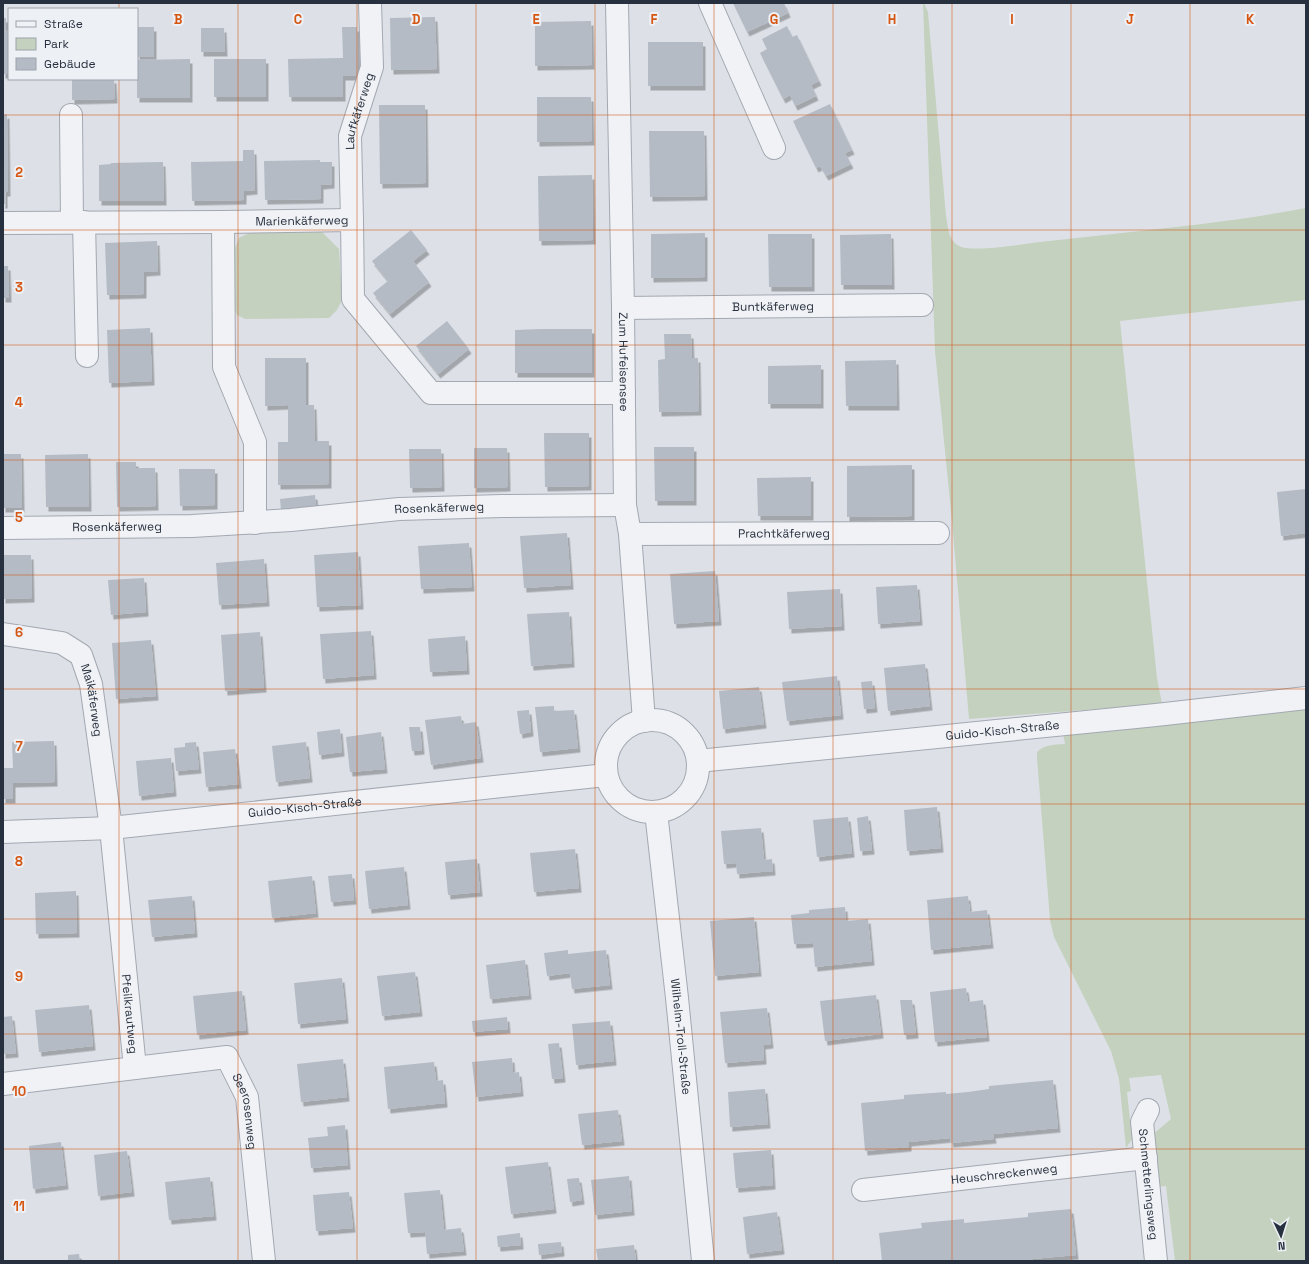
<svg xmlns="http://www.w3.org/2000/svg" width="1309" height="1264" font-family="'Space Grotesk',sans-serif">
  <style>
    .green { fill: #c4d1be }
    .building { fill: #b4bbc4; filter: url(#shadow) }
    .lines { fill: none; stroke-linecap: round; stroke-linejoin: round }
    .minor-casing { stroke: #a3a8b1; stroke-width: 24 }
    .minor { stroke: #f0f2f6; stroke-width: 22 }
    .grid { fill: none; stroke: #d55511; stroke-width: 1; stroke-opacity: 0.55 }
    .labels { text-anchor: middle; stroke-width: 4; stroke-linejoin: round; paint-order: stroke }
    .street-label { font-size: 12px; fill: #27303e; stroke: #edf0f5 }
    .grid-label { font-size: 13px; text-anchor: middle; font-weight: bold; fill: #d55511; stroke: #edf0f5; stroke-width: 4; stroke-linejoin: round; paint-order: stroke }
  </style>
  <defs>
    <filter id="shadow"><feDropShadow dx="2.5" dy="4.5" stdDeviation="0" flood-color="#0004"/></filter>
  </defs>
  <rect width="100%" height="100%" fill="#dde1e7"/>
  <g class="green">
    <path d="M923 3H924L928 12 946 216C948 226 948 240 959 246 972 253 1023 244 1040 242 1077 238 1113 234 1149 230 1203 224 1253 218 1306 208V300L1120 321 1157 678 1162 704 969 719 952 521 935 351Z"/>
    <polygon points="321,231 339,249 342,300 337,310 329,318 245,319 237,315 233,305 233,253 239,238 251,232"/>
    <path d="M1306 707V1261H1175L1166 1186 1157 1187 1151 1136 1171 1119 1161 1075 1129 1078 1131 1091 1127 1092 1132 1139 1126 1148 1119 1079 1111 1051 1054 937 1050 920 1037 758V752C1045 744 1054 745 1065 744L1063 734Z"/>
  </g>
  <g class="building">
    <polygon points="733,3 784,3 788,13 747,32"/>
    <polygon points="435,17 437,69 391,70 390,18"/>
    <polygon points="3,18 6,18 6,30 9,30 9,74 3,74"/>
    <polygon points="591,21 592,65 535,66 535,22"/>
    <polygon points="787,26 792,37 797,35 819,81 811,85 816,96 795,106 790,95 783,99 760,53 767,49 762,39"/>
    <rect x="137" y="27" width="17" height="30"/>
    <polygon points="342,27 357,27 358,76 343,76 343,97 289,97 288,59 343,58"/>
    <polygon points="201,28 224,28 225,52 201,52"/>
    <rect x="648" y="42" width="55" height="44"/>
    <polygon points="190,59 190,98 137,98 137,60"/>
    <rect x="214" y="59" width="52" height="38"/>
    <polygon points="72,79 114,79 115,99 72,100"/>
    <polygon points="537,97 591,97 592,141 537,142"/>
    <polygon points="830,104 852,150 845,153 851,164 826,176 820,166 816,168 793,121"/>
    <polygon points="379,105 425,105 426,183 380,184"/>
    <polygon points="7,114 8,192 5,192 5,204 3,204 3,115"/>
    <polygon points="649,131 704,131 705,196 650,197"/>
    <polygon points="243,150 254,150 255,190 244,191 244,200 192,201 191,162 243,161"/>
    <polygon points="320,160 320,162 332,162 332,184 321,185 321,199 265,200 264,161"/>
    <polygon points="163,162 164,201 99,201 99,165 111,164 111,163"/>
    <polygon points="592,175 593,240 539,241 538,176"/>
    <polygon points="411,230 427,250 413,261 429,282 390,314 373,293 388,281 372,261"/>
    <polygon points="705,233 705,277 651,278 651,234"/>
    <polygon points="768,234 812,234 812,287 769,287"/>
    <polygon points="891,234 892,285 841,285 840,235"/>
    <polygon points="157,241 158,271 144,272 144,294 107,295 105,243"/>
    <polygon points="3,266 8,266 9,298 3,298"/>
    <polygon points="447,321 469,349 438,374 416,346"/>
    <polygon points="150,328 152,381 109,383 107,330"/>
    <polygon points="540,329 592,329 592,373 515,373 515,330"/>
    <polygon points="664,334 691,334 692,358 698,358 699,411 659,412 658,360 665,359"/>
    <polygon points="265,358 306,358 306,405 314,405 315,441 329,441 329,484 278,485 278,442 288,442 288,405 265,406"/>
    <polygon points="896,360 897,406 846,406 845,361"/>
    <polygon points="821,365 821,404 768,404 768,366"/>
    <polygon points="544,433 589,433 589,486 545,487"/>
    <polygon points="654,447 694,447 694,501 655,501"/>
    <polygon points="474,448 507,448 508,487 474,488"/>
    <polygon points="409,449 441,449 442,487 410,488"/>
    <polygon points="3,454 21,454 22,508 3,508"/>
    <polygon points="88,454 89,507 46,507 45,455"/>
    <polygon points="116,462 136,462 136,468 155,468 156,506 117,507"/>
    <polygon points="912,465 912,516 847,517 847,466"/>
    <polygon points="179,469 215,469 215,505 180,506"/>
    <polygon points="811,477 811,516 758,516 757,478"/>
    <polygon points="1306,489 1306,533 1281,536 1277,492"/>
    <polygon points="315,495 316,506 281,510 280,499"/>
    <polygon points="567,533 571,585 524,588 520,536"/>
    <polygon points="469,543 472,587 421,589 418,546"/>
    <polygon points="358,552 361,605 317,607 314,555"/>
    <polygon points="3,555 31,555 32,598 3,599"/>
    <polygon points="264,559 267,602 219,605 216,563"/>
    <polygon points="715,571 719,621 674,624 670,574"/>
    <polygon points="144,578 146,612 111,615 108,580"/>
    <polygon points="917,585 920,621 878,624 876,587"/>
    <polygon points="840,589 842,626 789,629 787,592"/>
    <polygon points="569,612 572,663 531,666 527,614"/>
    <polygon points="371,631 374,675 323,679 320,634"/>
    <polygon points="260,632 264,688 225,691 221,635"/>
    <polygon points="465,636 467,670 430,672 428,639"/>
    <polygon points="151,640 156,696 116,699 112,643"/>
    <polygon points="925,664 930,706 888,711 884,668"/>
    <polygon points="837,676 841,715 787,721 782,682"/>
    <polygon points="872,681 875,708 864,709 861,682"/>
    <polygon points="759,687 764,724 723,729 719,691"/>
    <polygon points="554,706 554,711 574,710 578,748 540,752 535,707"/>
    <polygon points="529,710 531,732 520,734 517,711"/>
    <polygon points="461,716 462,724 476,722 481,758 431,765 425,720"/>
    <polygon points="409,727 420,727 422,750 412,751"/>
    <polygon points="340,729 342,752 319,755 317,732"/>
    <polygon points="381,732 385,769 350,772 346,737"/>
    <polygon points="54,741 55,782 13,783 13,799 3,799 3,768 13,768 12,742"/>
    <polygon points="196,742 199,769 176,771 174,748 185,747 185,743"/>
    <polygon points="306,742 310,778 276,782 272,746"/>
    <polygon points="235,749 239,784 206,787 203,752"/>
    <polygon points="171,758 174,792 139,796 136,761"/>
    <polygon points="937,807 941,848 907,851 904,810"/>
    <polygon points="868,816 872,850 860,851 857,818"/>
    <polygon points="848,817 852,853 817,857 813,820"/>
    <polygon points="761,828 764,860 772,859 773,871 737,874 736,863 724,864 721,831"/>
    <polygon points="575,849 579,888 534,892 530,853"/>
    <polygon points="477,859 480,892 448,895 445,862"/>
    <polygon points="404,867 408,905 369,909 365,871"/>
    <polygon points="352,874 354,900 331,902 328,876"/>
    <polygon points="312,876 316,913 272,918 268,881"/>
    <polygon points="76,891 77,933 36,934 35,893"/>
    <polygon points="192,896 195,933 152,937 148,900"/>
    <polygon points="968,896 970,912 987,910 991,944 931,950 927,900"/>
    <polygon points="845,907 846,921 868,919 872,961 815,967 813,943 794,944 791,915 809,913 809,910"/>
    <polygon points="754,917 759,972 715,976 710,921"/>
    <polygon points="568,950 568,954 606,950 610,985 572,989 570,973 547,976 544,953"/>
    <polygon points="525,960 529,995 490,999 486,965"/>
    <polygon points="415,972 420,1012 382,1016 377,976"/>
    <polygon points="342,978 346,1019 298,1024 294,983"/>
    <polygon points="966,988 968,1002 983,1000 987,1037 935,1042 930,992"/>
    <polygon points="242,991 246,1030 197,1035 193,996"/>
    <polygon points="876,995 881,1034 825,1041 820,1001"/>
    <polygon points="900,1000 912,1000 916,1034 904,1035"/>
    <polygon points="89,1005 93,1046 39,1052 35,1010"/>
    <polygon points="767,1008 771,1044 763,1045 764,1060 725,1063 720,1012"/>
    <polygon points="12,1016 16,1053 3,1054 3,1017"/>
    <polygon points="507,1017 508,1029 473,1032 472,1021"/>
    <polygon points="610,1021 614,1061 576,1065 572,1024"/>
    <polygon points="559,1043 563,1078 552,1079 548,1044"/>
    <polygon points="512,1058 513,1073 519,1072 521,1092 476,1097 472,1062"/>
    <polygon points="343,1059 347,1097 301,1102 297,1064"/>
    <polygon points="434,1062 436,1081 443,1080 445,1103 388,1109 384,1067"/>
    <polygon points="1053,1080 1058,1128 993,1134 994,1139 951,1143 950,1138 909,1142 909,1147 865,1151 861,1103 904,1099 904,1095 946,1092 946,1094 968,1092 989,1089 989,1086"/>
    <polygon points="765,1089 768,1124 730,1127 728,1092"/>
    <polygon points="618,1110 622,1141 582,1145 578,1114"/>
    <polygon points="345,1125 348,1165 311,1168 308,1138 328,1136 327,1127"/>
    <polygon points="61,1142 66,1185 33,1189 29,1146"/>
    <polygon points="771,1150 773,1185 736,1188 733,1153"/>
    <polygon points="127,1151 132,1192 98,1196 94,1155"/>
    <polygon points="548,1162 554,1209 511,1214 505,1167"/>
    <polygon points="629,1176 632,1211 595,1215 591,1180"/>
    <polygon points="210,1177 214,1216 169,1220 165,1182"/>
    <polygon points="579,1178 582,1200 570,1202 567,1179"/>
    <polygon points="440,1190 444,1230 461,1228 464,1251 427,1254 425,1232 408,1233 404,1193"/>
    <polygon points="349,1192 353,1228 316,1231 313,1195"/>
    <polygon points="1071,1209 1076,1255 1032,1259 1033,1261 882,1261 879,1233 922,1228 921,1223 964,1219 964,1223 985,1221 1028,1217 1028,1213"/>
    <polygon points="777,1212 782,1250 747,1254 743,1217"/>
    <polygon points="520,1233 521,1245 498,1247 497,1236"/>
    <polygon points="561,1242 562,1252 539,1255 538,1244"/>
    <polygon points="634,1245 636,1261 598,1261 596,1249"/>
    <polygon points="79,1254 80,1261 68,1261 68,1255"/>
  </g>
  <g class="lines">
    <g class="minor-casing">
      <g id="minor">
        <path id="s1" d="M617 3 623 308 625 505 630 534 644 721"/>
        <polyline points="710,3 774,148"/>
        <polyline points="71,115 72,222"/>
        <path id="s2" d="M352 220 350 136 372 67 370 3"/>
        <polyline points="84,222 87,356"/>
        <polyline points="223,222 224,367 255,442 255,523"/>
        <path id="s3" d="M3 223 223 222 352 220 353 299 431 393H624"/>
        <path id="s4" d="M623 308 922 305"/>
        <path id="s5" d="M3 528 192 526 291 520 399 509 502 506 625 505"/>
        <path id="s6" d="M630 534 938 533"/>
        <path id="s7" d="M3 634 62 643 81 655 91 684 111 828 135 1068 3 1084"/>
        <circle cx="652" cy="766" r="46"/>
        <path id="s8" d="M698 761 1156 715 1306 698"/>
        <path id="s9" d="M656 812 677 998 703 1261"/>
        <path id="s10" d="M3 832 111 828 606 775"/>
        <path id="s11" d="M135 1068 227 1057 247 1097 264 1261"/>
        <path id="s12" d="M1148 1110 1142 1122 1156 1261"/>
        <path id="s13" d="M863 1190 1146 1158"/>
      </g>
    </g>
    <use href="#minor" class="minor"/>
  </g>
  <path class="grid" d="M119 3V9M238 3V1261M357 3V1261M476 3V1261M595 3V1261M714 3V1261M833 3V1261M952 3V1261M1071 3V1261M1190 3V1261M119 79V1261M3 115H1306M3 230H1306M3 345H1306M3 460H1306M3 575H1306M3 689H1306M3 804H1306M3 919H1306M3 1034H1306M3 1149H1306"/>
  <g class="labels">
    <g class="street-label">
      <text dy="4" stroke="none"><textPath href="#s2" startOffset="110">Laufkäferweg</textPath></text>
      <text dy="4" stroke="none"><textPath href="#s3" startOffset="299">Marienkäferweg</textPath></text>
      <text dy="4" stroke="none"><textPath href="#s4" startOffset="150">Buntkäferweg</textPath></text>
      <text dy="4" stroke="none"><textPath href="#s1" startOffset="359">Zum Hufeisensee</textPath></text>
      <text dy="4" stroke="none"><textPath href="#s5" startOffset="437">Rosenkäferweg</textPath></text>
      <text dy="4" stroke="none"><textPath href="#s5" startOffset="114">Rosenkäferweg</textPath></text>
      <text dy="4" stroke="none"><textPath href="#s6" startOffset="154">Prachtkäferweg</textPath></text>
      <text dy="4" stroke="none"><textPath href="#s7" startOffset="129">Maikäferweg</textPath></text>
      <text dy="4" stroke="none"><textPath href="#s8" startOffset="306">Guido-Kisch-Straße</textPath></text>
      <text dy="4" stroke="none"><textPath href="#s10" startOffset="303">Guido-Kisch-Straße</textPath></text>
      <text dy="4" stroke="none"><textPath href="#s7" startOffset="445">Pfeilkrautweg</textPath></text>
      <text dy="4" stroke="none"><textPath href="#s9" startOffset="226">Wilhelm-Troll-Straße</textPath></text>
      <text dy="4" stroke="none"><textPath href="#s11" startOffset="151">Seerosenweg</textPath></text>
      <text dy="4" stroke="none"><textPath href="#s13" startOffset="142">Heuschreckenweg</textPath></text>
      <text dy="4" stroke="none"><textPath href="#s12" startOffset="76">Schmetterlingsweg</textPath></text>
    </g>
  </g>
  <g class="grid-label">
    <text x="178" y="24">B</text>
    <text x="298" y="24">C</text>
    <text x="416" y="24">D</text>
    <text x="536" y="24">E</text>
    <text x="654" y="24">F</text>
    <text x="774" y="24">G</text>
    <text x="892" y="24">H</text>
    <text x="1012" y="24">I</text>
    <text x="1130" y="24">J</text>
    <text x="1250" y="24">K</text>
    <text x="19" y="177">2</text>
    <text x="19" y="292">3</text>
    <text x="19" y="407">4</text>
    <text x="19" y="522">5</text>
    <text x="19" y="637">6</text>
    <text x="19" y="751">7</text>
    <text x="19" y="866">8</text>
    <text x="19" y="981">9</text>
    <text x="19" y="1096">10</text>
    <text x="19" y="1211">11</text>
  </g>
  <rect width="1309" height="1264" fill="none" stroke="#27303e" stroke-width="8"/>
  <rect x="8" y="8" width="130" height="72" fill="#edf0f5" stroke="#9ea3ac"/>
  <rect x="16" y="21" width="20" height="6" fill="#f0f2f6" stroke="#9ea3ac"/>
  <text x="44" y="28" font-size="12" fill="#27303e">Straße</text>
  <rect x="16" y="38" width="20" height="12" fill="#c4d1be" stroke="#9ea3ac"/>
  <text x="44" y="48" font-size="12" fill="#27303e">Park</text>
  <rect x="16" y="58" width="20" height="12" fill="#b4bbc4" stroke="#9ea3ac"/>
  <text x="44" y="68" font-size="12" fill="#27303e">Gebäude</text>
  <g transform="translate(1281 1236) rotate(176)" stroke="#edf0f5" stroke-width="3" paint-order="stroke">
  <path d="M0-3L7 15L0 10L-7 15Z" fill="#27303e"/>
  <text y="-6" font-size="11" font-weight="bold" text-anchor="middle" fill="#27303e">N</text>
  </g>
</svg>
